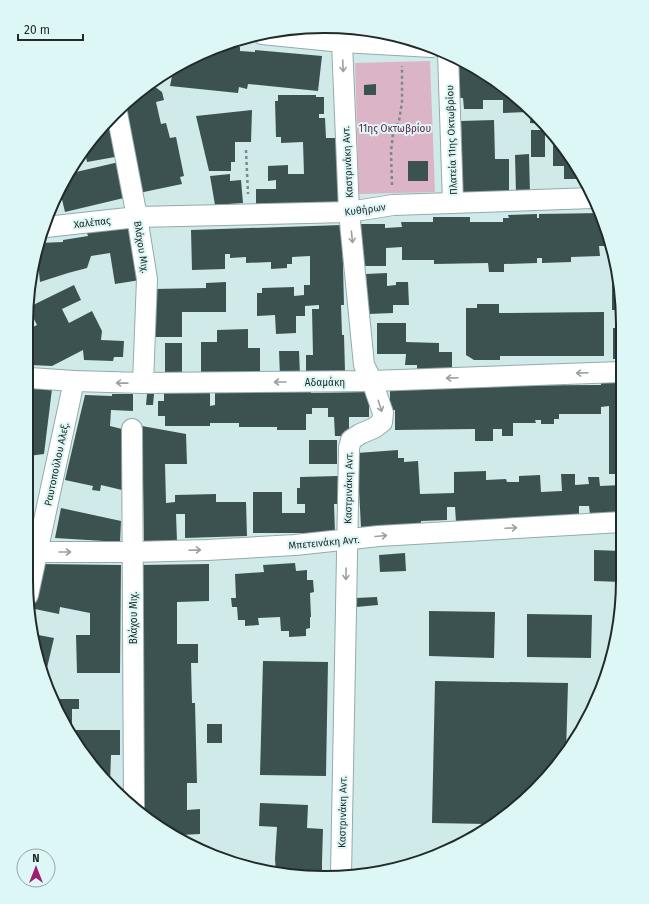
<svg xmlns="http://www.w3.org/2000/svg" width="649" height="904" font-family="'Fira Sans',sans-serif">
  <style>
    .green { fill: #dbb4c7 }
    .building { fill: #3c5251 }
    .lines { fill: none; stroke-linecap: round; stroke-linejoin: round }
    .minor-casing { stroke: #93abab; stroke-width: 22 }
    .path { stroke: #788a89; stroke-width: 2.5; stroke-dasharray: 3 3; stroke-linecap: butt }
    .minor { stroke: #fff; stroke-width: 20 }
    .oneway { stroke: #9ca0a0 }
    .labels { text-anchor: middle; stroke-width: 4; stroke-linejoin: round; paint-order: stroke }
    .park-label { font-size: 10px; fill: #621844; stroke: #ddf7f6 }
    .street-label { font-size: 10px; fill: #222b2b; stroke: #ddf7f6 }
    .rim { fill: none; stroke: #222b2b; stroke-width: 2 }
  </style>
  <rect width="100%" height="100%" fill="#d0eae9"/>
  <polygon class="green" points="430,61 435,192 359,194 355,63"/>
  <g class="building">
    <polygon points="227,46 240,47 240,51 255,52 255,50 322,56 318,91 248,84 247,89 239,87 238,93 170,86 172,76 162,75 175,66 213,49 226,51"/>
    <polygon points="458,63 466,63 506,88 528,108 528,112 503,113 503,100 483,100 483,109 464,109 463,98 458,98"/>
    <polygon points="151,84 162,92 164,100 156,102 161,124 166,123 170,138 176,137 184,176 180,177 182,184 139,193 121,109 128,100"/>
    <polygon points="376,84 376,95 364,95 364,85"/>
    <polygon points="278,95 316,95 316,97 324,97 324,114 319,114 319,118 325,118 326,138 337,138 339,203 256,206 256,189 276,189 276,180 268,181 268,166 288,165 288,174 304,174 303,142 281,143 281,137 276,137 275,101 278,101"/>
    <polygon points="252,110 251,142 235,142 235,162 231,162 231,171 209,171 196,116"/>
    <polygon points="531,111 545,124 530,123"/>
    <polygon points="494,120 495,159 509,159 509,195 463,195 461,121"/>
    <polygon points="109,123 115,157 87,162 85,152"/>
    <rect x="531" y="130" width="14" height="27"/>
    <polygon points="553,139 556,139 581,179 564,179 564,166 553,166"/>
    <polygon points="529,154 530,194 516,194 515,155"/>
    <rect x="408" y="161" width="20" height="20"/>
    <polygon points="119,162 128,197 65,212 60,191 66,175 73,167 75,167 76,172"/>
    <polygon points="230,174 230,181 241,180 243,203 215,205 210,176"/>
    <polygon points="601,213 610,246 599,246 600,256 571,257 571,262 542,263 542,258 537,258 537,263 504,264 504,272 489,272 488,263 434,264 434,260 402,260 402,247 386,248 386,266 362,266 361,224 385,224 385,228 402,227 401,222 433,222 433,217 470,217 470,222 503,222 503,218 509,218 508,215 537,214 537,218 539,218 539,214"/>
    <polygon points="342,225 344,305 341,305 342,335 344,335 345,371 306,372 306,355 313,355 312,309 319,309 319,305 305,306 305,316 296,316 296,333 276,334 275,315 257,316 257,293 262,293 262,288 294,287 294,296 304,295 304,285 310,285 310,256 292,257 292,264 287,264 287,268 271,269 271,262 246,263 246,257 230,258 230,254 225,254 225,269 192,270 191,230"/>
    <polygon points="132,227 140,280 115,284 110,253 91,256 87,268 68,273 40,282 38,263 33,263 40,243 63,242 63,240 88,236 87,233"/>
    <polygon points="387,273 387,286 396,285 396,282 408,282 409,305 393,305 393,313 368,314 366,274"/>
    <polygon points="226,282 226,312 182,312 182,337 154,337 154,289 206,288 206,283"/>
    <polygon points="612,284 620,284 620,285 621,322 617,322 617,310 612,310"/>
    <polygon points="74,285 81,300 62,309 69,323 92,311 102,331 101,340 124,341 123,357 114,357 113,361 84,360 83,350 52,366 30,365 31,328 37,325 31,313 31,306"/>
    <polygon points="477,304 499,304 499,313 604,312 604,356 500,356 500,360 474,360 466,355 466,308 477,308"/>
    <polygon points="377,323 406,323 406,342 439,343 439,352 452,352 452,372 417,371 417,365 405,365 406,354 377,354"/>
    <rect x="613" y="328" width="8" height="31"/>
    <polygon points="248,329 248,348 260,348 260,373 201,377 201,342 217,342 217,330"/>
    <rect x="165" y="343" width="17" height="29"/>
    <polygon points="279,351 299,351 300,375 280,376"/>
    <polygon points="601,377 621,377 622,474 609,474 609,406 601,407 601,414 559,414 559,419 554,419 554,424 541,424 541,420 535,420 536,423 513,423 513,436 502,436 502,429 493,429 493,441 475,441 475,429 395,430 395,410 390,410 390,385 423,386 601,385"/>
    <polygon points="30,389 52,389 44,454 28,456"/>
    <polygon points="311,391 311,393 369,392 369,417 349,417 349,436 335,436 334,417 328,417 328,408 312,408 312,414 306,414 306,430 277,430 277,427 239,427 239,423 210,423 210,426 165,426 165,416 158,416 158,401 164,401 164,392 210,392 210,406 215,405 215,392"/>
    <polygon points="112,394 133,394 133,411 111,410 110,426 122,429 122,490 101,485 100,491 92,490 93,486 65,480 79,420 85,395 112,396"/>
    <polygon points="147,394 154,394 153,405 146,405"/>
    <polygon points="142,426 186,434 187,464 165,464 166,503 175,502 175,495 216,494 216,502 246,502 247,536 185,538 185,514 176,514 177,541 144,541"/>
    <rect x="309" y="440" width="28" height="24"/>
    <polygon points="398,450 398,458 404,458 404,462 418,461 420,494 454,493 454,472 486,471 486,480 506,479 507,482 519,482 519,476 540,475 541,492 562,491 561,474 575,474 575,485 589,484 588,477 599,477 600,486 622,485 622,513 590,515 589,506 579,506 579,517 456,522 455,507 447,507 447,520 421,521 421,524 361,527 357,453"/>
    <polygon points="338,476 338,504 334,504 335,533 253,533 253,492 282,492 282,513 305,513 305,504 297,504 297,488 300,488 300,477"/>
    <rect x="27" y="499" width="5" height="17"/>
    <polygon points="61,508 121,521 120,542 55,538"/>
    <polygon points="594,550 622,551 622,582 594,581"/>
    <polygon points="405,553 406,571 380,572 379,555"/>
    <polygon points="295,563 296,571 307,570 307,580 313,580 314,592 310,593 311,617 310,617 310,628 306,629 306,636 289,637 289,631 281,631 280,617 258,618 259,625 245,626 245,620 238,620 237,607 232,607 231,598 236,598 235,574 264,572 263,565"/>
    <polygon points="39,564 121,565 120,673 77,673 76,635 90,635 90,613 60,607 59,614 30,608"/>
    <polygon points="209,564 209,601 177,602 177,644 198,644 198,663 191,663 192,703 195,703 197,783 187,783 187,810 200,809 200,834 181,835 181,839 143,814 140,565"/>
    <polygon points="377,597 378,605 356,607 356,598"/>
    <polygon points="429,611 495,612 494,658 429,656"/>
    <polygon points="527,614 592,615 591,658 527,657"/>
    <polygon points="33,634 54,638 47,668 41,667 36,657"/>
    <polygon points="263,661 328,662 326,776 260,775"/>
    <polygon points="435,681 568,683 566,753 561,761 521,804 488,824 432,823"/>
    <polygon points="55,699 79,699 79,709 72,709 72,731 70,731"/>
    <rect x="207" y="724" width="15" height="19"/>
    <polygon points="74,730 120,730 120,755 111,755 110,784 76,745 74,739"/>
    <polygon points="260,803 308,805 307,828 323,829 322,861 322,875 285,875 276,873 275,859 277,827 259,826"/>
  </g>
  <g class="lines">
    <g class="minor-casing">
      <g id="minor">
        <polyline points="262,34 342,42 432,47"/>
        <polyline points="448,53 453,203"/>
        <polyline points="117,113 137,217 147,279 143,383"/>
        <polyline points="46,227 137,217 349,212 393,205 593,198"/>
        <polyline points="30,378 74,381 143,383 372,381 621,372"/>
        <polyline points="132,429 134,808"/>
        <polyline points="26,552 132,552 207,550 295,545 379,536 622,522"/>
        <polyline points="28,595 74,381"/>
        <polyline points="341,875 349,448 351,440 360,434 374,428 382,422 383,413 372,381 364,365 349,212 342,42 342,27"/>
      </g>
    </g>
    <g class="path">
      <polyline points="246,150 248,194"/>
      <polyline points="392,185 391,152 393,133 399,121 402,102 402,66"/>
    </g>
    <use href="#minor" class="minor"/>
  </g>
  <defs><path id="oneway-shaft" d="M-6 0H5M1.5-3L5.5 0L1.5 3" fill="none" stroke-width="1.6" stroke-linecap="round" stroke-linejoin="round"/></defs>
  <g class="oneway">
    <use href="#oneway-shaft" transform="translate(343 66) rotate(87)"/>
    <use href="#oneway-shaft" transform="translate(352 237) rotate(84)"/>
    <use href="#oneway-shaft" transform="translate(582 373) rotate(178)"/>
    <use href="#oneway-shaft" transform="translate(452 378) rotate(178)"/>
    <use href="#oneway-shaft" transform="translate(280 382) rotate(180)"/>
    <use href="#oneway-shaft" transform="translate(122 383) rotate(-179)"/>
    <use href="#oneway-shaft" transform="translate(380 406) rotate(72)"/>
    <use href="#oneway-shaft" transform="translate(511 528) rotate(-3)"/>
    <use href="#oneway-shaft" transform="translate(381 536) rotate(-5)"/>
    <use href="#oneway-shaft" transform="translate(195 550) rotate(-2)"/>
    <use href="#oneway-shaft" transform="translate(65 552)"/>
    <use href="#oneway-shaft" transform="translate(346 574) rotate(91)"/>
  </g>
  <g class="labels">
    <g class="park-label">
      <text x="395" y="132">11ης Οκτωβρίου</text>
    </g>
    <g class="street-label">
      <text transform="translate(451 140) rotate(-92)" y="4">Πλατεία 11ης Οκτωβρίου</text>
      <text transform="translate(347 162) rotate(-93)" y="4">Καστρινάκη Αντ.</text>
      <text transform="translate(365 209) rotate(-8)" y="4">Κυθήρων</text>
      <text transform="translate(92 222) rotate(-7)" y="4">Χαλέπας</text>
      <text transform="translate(142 247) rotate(81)" y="4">Βλάχου Μιχ.</text>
      <text x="325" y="386">Αδαμάκη</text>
      <text transform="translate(56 464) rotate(-78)" y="4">Ραυτοπούλου Αλεξ.</text>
      <text transform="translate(348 488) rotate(-89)" y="4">Καστρινάκη Αντ.</text>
      <text transform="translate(324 542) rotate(-5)" y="4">Μπετεινάκη Αντ.</text>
      <text transform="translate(133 618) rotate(-90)" y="4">Βλάχου Μιχ.</text>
      <text transform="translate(342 812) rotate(-89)" y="4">Καστρινάκη Αντ.</text>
    </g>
  </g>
  <path d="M0 0H649V904H0ZM324 33H325A291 291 0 0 1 616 324V580A291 291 0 0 1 325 871H324A291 291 0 0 1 33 580V324A291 291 0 0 1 324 33Z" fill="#ddf7f6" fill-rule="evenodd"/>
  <path class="rim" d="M324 33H325A291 291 0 0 1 616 324V580A291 291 0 0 1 325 871H324A291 291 0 0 1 33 580V324A291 291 0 0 1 324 33Z"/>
  <g transform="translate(36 868)"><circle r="19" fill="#ddf7f6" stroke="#92a5a5"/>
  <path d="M0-3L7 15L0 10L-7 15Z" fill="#9f1d6e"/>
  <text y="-6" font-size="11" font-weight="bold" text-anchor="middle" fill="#222b2b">N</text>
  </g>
  <path d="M18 34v6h65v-6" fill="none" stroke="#222b2b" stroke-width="2"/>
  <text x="24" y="34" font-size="12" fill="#222b2b" stroke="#ddf7f6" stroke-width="3" paint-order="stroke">20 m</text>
</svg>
